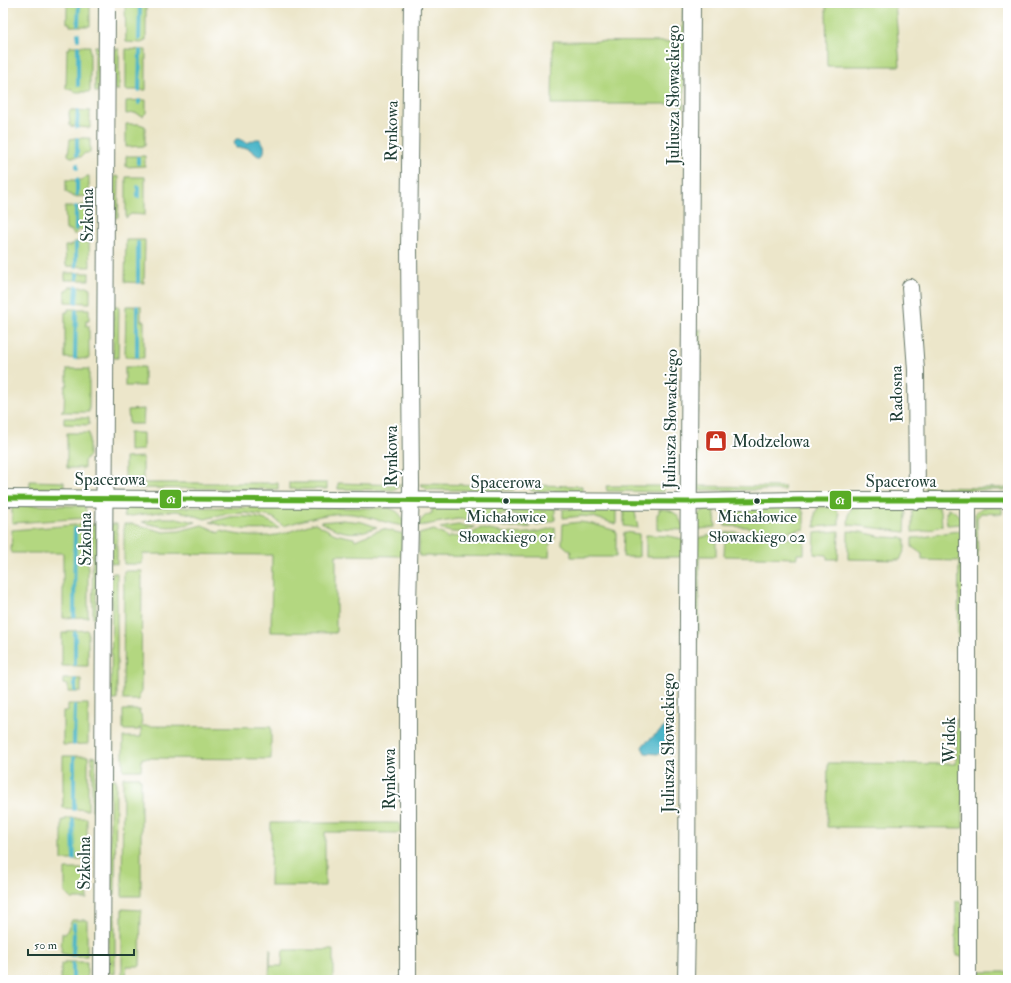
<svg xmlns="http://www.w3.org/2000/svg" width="1011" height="983" font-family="'IM FELL Double Pica',serif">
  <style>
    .green { fill: #b3d780; stroke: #698a5a }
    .water { fill: #4cb6c9; stroke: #367a7e }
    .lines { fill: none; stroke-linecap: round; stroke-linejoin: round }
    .stream { stroke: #4cb6c9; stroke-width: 4 }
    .street-casing { stroke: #677868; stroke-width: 18 }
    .street { stroke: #fff; stroke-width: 16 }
    .bus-1-casing { stroke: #fff; stroke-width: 8 }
    .bus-1 { stroke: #58ac25; stroke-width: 5 }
    .bus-dot { fill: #1f3d34; stroke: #fff; stroke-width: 1.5 }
    .labels { text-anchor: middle; stroke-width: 4; stroke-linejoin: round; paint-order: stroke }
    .bus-label { font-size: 16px; fill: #1f3d34; stroke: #fff }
    .street-label { font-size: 17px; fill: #1f3d34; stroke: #fff }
    .poi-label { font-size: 17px; fill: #1f3d34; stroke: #fff; text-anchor: start }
    .line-badge { stroke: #fff; stroke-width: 1.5 }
    .badge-label { font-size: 11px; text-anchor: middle; font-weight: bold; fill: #fff }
  </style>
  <rect width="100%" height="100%" fill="#fff"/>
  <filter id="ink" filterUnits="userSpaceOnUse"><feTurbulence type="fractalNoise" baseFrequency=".025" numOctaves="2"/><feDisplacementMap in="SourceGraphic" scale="8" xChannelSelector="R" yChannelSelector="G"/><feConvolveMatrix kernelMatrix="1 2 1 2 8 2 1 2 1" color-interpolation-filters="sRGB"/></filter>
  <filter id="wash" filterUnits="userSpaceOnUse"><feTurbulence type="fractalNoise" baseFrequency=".012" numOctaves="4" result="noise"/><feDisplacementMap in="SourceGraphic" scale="16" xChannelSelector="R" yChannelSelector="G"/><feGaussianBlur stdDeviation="0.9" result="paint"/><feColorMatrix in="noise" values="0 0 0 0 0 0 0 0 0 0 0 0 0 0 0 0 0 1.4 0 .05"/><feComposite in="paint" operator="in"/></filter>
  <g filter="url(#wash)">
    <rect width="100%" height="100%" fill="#ece6ca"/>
    <g class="green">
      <polygon points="67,3 90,3 90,26 70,26 70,23 67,23"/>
      <polygon points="125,3 146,3 146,41 144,41 143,43 126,42"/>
      <polygon points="683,3 687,3 687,66 682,69 682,78 684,78 684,109 679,109 683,104 552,104 553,41 682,42"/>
      <polygon points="826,3 895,3 900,66 827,66"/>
      <polygon points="70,46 90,46 90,92 75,92 72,89 66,89 67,49 70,49"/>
      <polygon points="95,46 98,46 99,48 99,90 98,92 95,92"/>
      <polygon points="116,49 119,49 119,90 115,90 114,89 114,50"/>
      <polygon points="126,49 146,50 146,90 126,90"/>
      <polygon points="146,100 146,113 143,116 136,113 126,114 126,101"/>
      <polygon points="71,110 90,111 90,128 70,126 69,112"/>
      <polygon points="126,124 139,124 145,126 145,146 126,147"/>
      <polygon points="75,138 90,138 90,153 85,153 81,157 71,157 68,155 70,139"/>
      <polygon points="126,156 145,156 145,166 126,167"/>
      <polygon points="87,176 89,176 89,196 74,197 66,192 66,180 83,180"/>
      <polygon points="115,176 119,177 118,217 115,218 113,216 113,178"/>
      <polygon points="126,177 145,177 145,215 131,214 126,218"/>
      <polygon points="82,205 90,205 89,230 78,230 76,234 73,234 71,230 66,230 65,207 78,207"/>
      <polygon points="126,240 145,240 144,283 125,282"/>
      <polygon points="74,242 89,242 90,267 66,266 65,246 70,246"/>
      <rect x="65" y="273" width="24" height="7"/>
      <polygon points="69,287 90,287 90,303 65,302 65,290 68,290"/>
      <polygon points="115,306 119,306 118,358 114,358 113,356 113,307"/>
      <polygon points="126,306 141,306 141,321 144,321 144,358 125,357"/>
      <polygon points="68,309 89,309 89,321 86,321 86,326 89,326 89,359 65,358 65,312 68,312"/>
      <polygon points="701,329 700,376 699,377 698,412 695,413 696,331"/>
      <rect x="125" y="367" width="19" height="19"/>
      <polygon points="67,369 89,369 89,412 62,412 62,410 64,409 65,386 67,385"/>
      <polygon points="144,409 143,424 129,424 128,410"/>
      <polygon points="64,418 89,418 89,425 64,424"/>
      <polygon points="67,433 89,433 89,456 84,461 84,468 67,468"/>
      <polygon points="129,433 143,433 143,450 129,451"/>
      <polygon points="695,451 698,451 698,486 785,487 784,490 697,490"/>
      <polygon points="143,457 143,483 278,483 278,489 131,488 125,482 125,458"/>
      <polygon points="30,481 64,482 64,488 30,488"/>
      <rect x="289" y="483" width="38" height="6"/>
      <polygon points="338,483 402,485 393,490 338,489"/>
      <polygon points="420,484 514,485 514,490 428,490"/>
      <polygon points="531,485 582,486 582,491 531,491"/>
      <polygon points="606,486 664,486 664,492 607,491"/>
      <polygon points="925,487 1008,488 1008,490 925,490"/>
      <polygon points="12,505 85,506 87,518 12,523"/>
      <path d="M124 507 389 508C399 511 403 516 404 526 388 524 374 518 359 515 332 510 308 519 283 526L274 518 267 516 245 513 224 514 205 519 187 513 177 511 160 512 124 517Z"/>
      <path d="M438 507 555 508V520L537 526 528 519 511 513 494 516 481 522 458 519 419 526C421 518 424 516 432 513V509Z"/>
      <path d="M714 507 716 527 693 530C695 515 698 511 714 507Z"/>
      <polygon points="801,507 804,514 804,529 782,533 747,527 725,526 725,508"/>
      <polygon points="818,507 835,507 839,514 839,525 815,527 815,514"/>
      <path d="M852 507H902L906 512 905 532C886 530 868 526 848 525L849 513Z"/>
      <polygon points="915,507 940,507 939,511 941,512 942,526 925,531 912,532 912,512"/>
      <polygon points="983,507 1002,508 1002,514 981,513 977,518 978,562 975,562 975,513"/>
      <path d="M948 508C956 511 960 516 962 524L947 525 946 512H948Z"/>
      <polygon points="563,509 616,509 616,524 593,517 582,516 563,518"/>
      <polygon points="624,509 633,509 635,512 638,528 624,526"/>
      <path d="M659 509C675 509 680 516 684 530L657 529V514L659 513Z"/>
      <path d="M230 517C246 516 266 516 279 528 256 532 232 529 210 522Z"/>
      <path d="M160 518H176L196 522C175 529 163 528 142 522Z"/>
      <polygon points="502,518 517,519 531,527 512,528 488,523"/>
      <path d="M342 520 362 522 377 527C354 536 342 534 321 522Z"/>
      <polygon points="580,522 593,524 616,531 616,557 571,557 571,552 562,544 563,524"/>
      <path d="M315 523 335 534 354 538 355 540 383 529 404 534 401 556 336 555V633L271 632 272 555 143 554 142 564H124V524H133L164 532 179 531 202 525 216 531V532L219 533 220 531C241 536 263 539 285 533 295 530 304 526 315 523Z"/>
      <polygon points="88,524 88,617 63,618 63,553 11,553 12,530"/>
      <polygon points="92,524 97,525 96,616 93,618"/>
      <polygon points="111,524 117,524 117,564 111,563"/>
      <path d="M458 525 475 527C463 534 451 534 440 528Z"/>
      <path d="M555 527V538L550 542 549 557 419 556V534L434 530 446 536V538H449L450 536C462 538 471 535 481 528 508 535 528 536 555 527Z"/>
      <polygon points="839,531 838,559 827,559 827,555 814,554 815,533"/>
      <polygon points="848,531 861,532 883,537 905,538 905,549 900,560 848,559"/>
      <path d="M963 531V639H958L959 561 922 560V554L912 547V538C929 538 945 531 963 531Z"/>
      <polygon points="624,532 639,534 639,557 623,557"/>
      <polygon points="735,532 782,539 804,536 804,554 797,554 797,558 724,556 725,533"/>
      <polygon points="716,534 716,556 699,556 699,633 697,633 697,657 694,657 694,539"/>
      <polygon points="646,535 669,536 683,539 681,557 646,557"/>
      <polygon points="124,571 142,571 141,694 139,694 139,700 123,700"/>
      <polygon points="113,573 117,573 117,700 112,700 111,698 112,575"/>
      <polygon points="88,630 88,666 62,666 62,633 67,633 67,631"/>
      <polygon points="63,679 81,679 81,692 68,692 68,685 63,684"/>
      <polygon points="68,704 88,704 88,744 63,745 63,711 68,711"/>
      <polygon points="123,710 140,710 139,714 141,714 142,726 271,727 271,759 142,758 141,770 123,770 123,737 141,737 141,728 139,728 139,730 123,730"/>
      <polygon points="957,719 963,719 963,828 827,827 828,763 956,764"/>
      <polygon points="63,756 88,756 88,810 63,808"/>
      <polygon points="92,756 96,757 94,810 92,810"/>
      <polygon points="123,777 139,777 139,779 141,779 141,896 122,896"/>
      <polygon points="112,779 116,779 115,895 110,895 110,781"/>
      <polygon points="66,818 87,818 87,860 62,860 62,820 66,820"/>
      <polygon points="271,823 400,823 400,833 325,832 325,886 270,886"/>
      <polygon points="65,869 87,869 87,899 71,899 65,893"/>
      <polygon points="956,901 961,901 963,956 957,956 957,954 956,953"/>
      <polygon points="122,909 141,910 140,966 127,966 126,975 122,976"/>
      <polygon points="111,911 115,911 115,974 111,974 109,972 109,913"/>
      <polygon points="72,920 87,920 87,956 71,956 61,953 62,933 66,933"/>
      <polygon points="270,949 271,949 270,966 282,966 283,950 333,950 333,980 269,980"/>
      <polygon points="64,962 87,962 87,980 61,980 61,964 64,964"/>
      <rect x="973" y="972" width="35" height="8"/>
    </g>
    <g class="water">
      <path d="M236 139H239L247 143 256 139H260L264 145C265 151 264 156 258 156L248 148H236L234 142Z"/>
      <path d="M666 726 670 727C673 741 670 747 658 754L645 753 642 747 644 744Z"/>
    </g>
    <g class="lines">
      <g class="stream">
        <polyline points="78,24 79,3"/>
        <polyline points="78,39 78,34"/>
        <polyline points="139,39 140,3"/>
        <polyline points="78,85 78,47"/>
        <polyline points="139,90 140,51"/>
        <polyline points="139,101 139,103"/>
        <polyline points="77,127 78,111"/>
        <polyline points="77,139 77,155"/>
        <polyline points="138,158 138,163"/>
        <polyline points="77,165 77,168"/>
        <polyline points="138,187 138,197"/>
        <polyline points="77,194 77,180"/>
        <polyline points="76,207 76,229"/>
        <polyline points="138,243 138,282"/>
        <polyline points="76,266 76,244"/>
        <polyline points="77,279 77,274"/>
        <polyline points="76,302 77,287"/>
        <polyline points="137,307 137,356"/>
        <polyline points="75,358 76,311"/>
        <polyline points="74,616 75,529"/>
        <polyline points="75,633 75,664"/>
        <polyline points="75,680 75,690"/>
        <polyline points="74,744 75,706"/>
        <polyline points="74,809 74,758"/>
        <polyline points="73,820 74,859"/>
        <polyline points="74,930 74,924"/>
        <polyline points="73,955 74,934"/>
        <polyline points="73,964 73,980"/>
      </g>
    </g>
  </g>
  <g filter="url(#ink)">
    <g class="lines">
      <g class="street-casing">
        <g id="street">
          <polyline points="910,287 916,370 917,501"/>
          <polyline points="3,498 689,502 799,500 1008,500"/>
          <polyline points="968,500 968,980"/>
          <polyline points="102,980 107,3"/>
          <polyline points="408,980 408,605 411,486 409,248 412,3"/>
          <polyline points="686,980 687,926 688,610 692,3"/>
        </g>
      </g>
      <use href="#street" class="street"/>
      <g class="bus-1-casing">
        <polyline id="bus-1" points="3,498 689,502 799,500 1008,500"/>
      </g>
      <use href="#bus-1" class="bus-1"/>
    </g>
  </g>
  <defs>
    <g id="shop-square" transform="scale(1.15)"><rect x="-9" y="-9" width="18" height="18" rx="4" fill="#c8321e" stroke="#fff"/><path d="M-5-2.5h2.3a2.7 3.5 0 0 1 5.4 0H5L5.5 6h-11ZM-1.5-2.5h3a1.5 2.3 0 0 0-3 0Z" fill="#fff"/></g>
  </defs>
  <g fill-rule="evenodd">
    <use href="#shop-square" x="716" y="441"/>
  </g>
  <g class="bus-dot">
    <circle cx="506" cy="501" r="3.5"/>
    <circle cx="757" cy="501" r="3.5"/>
  </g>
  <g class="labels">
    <g class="bus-label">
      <text x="506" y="522">Michałowice<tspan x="506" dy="20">Słowackiego 01</tspan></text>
      <text x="757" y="522">Michałowice<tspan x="757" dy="20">Słowackiego 02</tspan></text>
    </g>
    <g class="street-label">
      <text transform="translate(673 95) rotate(-90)" y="6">Juliusza Słowackiego</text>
      <text transform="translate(391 131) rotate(-89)" y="6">Rynkowa</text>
      <text transform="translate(87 215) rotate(-90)" y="6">Szkolna</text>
      <text transform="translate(896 394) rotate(-91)" y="6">Radosna</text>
      <text transform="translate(670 419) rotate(-89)" y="6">Juliusza Słowackiego</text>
      <text transform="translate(391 456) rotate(-90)" y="6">Rynkowa</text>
      <text x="110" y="485">Spacerowa</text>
      <text x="901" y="487">Spacerowa</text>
      <text x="506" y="488">Spacerowa</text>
      <text transform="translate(85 539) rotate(-90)" y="6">Szkolna</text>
      <text transform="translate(949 740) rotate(-90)" y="6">Widok</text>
      <text transform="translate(668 743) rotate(-90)" y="6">Juliusza Słowackiego</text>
      <text transform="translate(389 779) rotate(-90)" y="6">Rynkowa</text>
      <text transform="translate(84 863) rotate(-90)" y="6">Szkolna</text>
    </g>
    <g class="poi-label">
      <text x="732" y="447">Modzelowa</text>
    </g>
  </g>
  <g class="line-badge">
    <rect x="159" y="489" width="23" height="20" rx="4" fill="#58ac25"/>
    <rect x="829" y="490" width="23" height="20" rx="4" fill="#58ac25"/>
  </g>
  <g class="badge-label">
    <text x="171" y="503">61</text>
    <text x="840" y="504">61</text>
  </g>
  <rect width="1011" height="983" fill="none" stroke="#fff" stroke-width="16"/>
  <path d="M28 949v6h106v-6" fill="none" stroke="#1f3d34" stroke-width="2"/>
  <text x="34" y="949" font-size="12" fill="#1f3d34" stroke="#ffffff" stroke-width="3" paint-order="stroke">50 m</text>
</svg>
